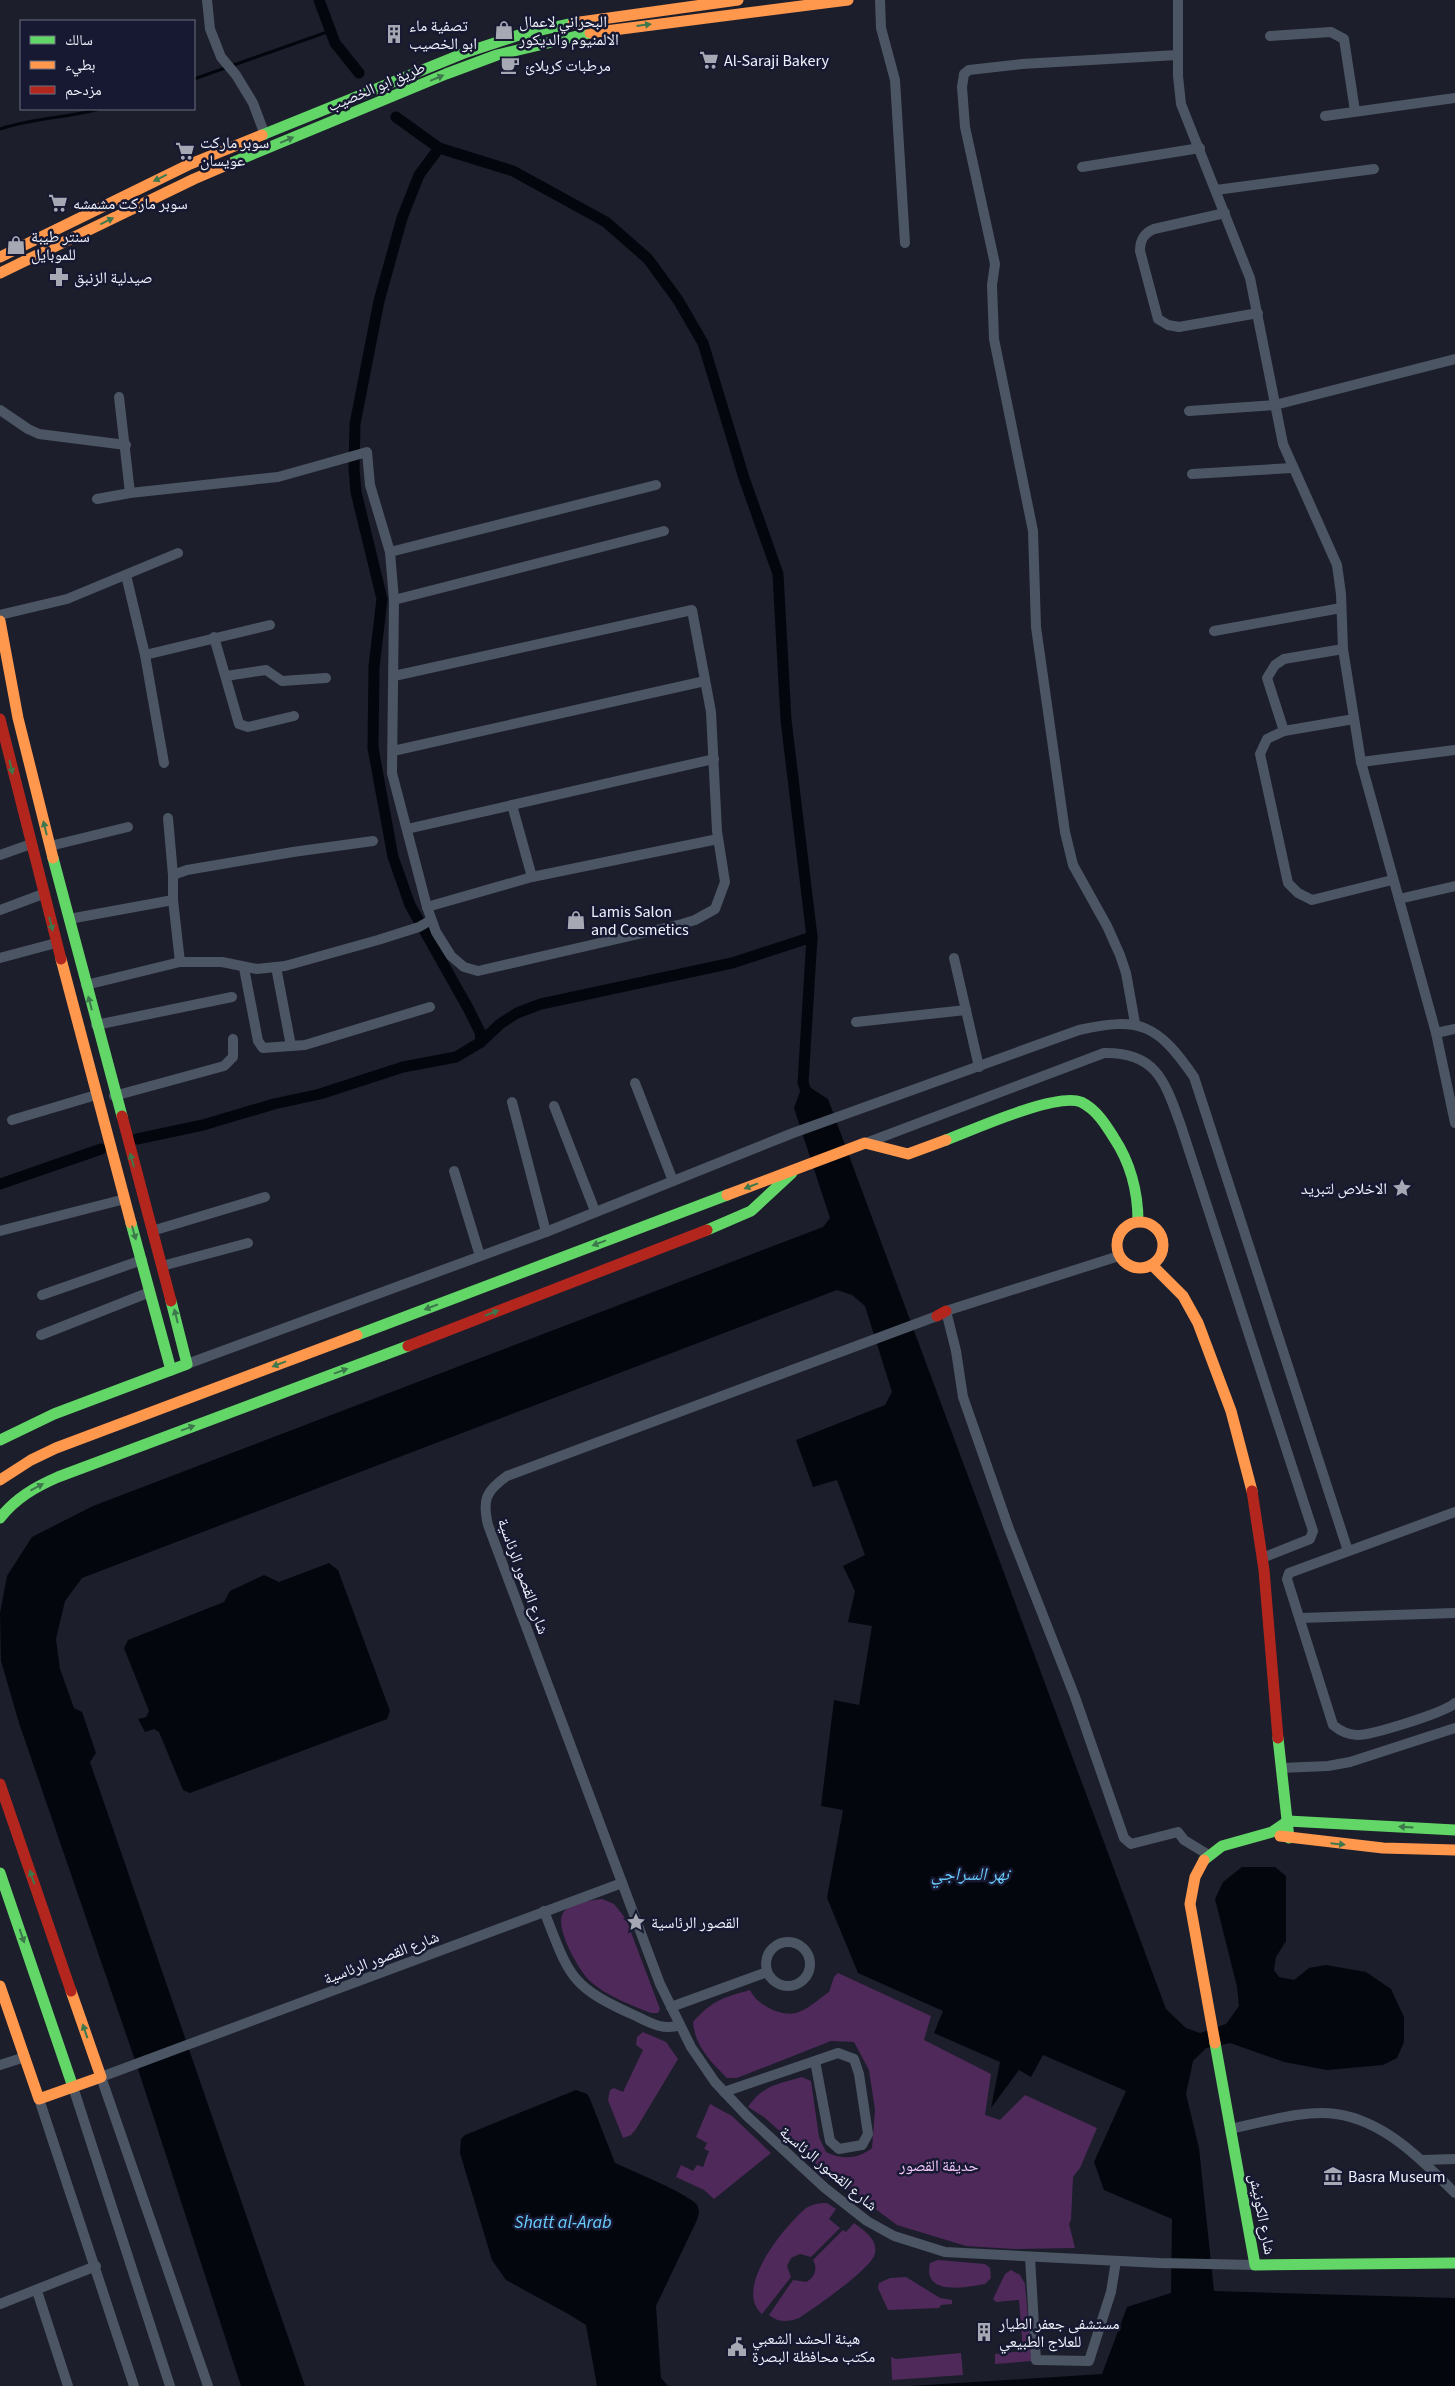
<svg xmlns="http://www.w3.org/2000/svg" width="1455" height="2386" font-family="'Source Sans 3','Noto Naskh Arabic',sans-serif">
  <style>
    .green { fill: #4f295a }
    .water { fill: #03070d }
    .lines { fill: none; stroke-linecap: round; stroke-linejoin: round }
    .stream { stroke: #03070d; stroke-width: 3 }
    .canal { stroke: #03070d; stroke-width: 11 }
    .street { stroke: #4b5563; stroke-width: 10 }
    .fast { stroke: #63d668; stroke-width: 11 }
    .slow { stroke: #ff974d; stroke-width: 11 }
    .jam { stroke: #b3261e; stroke-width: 11 }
    .oneway { fill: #3c784c }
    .labels { text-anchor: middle; stroke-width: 5; stroke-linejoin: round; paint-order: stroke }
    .poi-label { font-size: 16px; fill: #f0f2fc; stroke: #161931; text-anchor: start }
    .street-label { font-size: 16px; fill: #f0f2fc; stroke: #161931 }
    .park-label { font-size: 16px; fill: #f4c7fd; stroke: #161931 }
    .water-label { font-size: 18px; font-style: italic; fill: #6acdff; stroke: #161931 }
  </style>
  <rect width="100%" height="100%" fill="#1c1e2b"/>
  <g class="green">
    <path d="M602 1899 614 1904 626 1919 660 2009 658 2013H651C631 2005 606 1996 590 1981 579 1971 554 1927 563 1913 570 1903 591 1900 602 1899Z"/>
    <path d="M838 1973 931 2016 924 2040 991 2074 985 2115 1000 2120 1025 2095 1097 2128 1080 2168 1073 2177 1071 2220 1069 2224 1075 2248 1014 2249 966 2246 897 2225 823 2170 764 2117 748 2107C763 2085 778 2084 802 2077L811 2081 819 2137 826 2152C842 2160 858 2159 872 2148L875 2110 869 2070 854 2042 831 2041 737 2078H727C710 2061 695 2046 693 2022 713 2000 722 1998 750 1990 756 2004 780 2017 796 2013 807 2010 819 1999 829 1992L834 1977Z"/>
    <polygon points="643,2032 666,2042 678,2059 636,2129 631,2135 623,2138 608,2100 610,2090 614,2088 623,2092 643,2050 636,2045 637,2037"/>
    <polygon points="710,2104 732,2116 771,2153 714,2199 704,2190 676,2177 681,2165 693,2171 697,2165 703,2167 709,2151 704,2149 707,2143 696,2137"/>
    <path d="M827 2203 836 2209 829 2219 840 2228 811 2257 800 2254 791 2258 787 2266 791 2277 762 2314C733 2289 783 2228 805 2209 811 2204 819 2203 827 2203Z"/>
    <path d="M854 2223C863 2230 878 2239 875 2253 873 2268 814 2308 799 2318 788 2322 779 2323 769 2315L793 2280 806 2282C815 2277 818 2269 813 2260L843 2230 846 2232Z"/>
    <path d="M938 2260 985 2264 990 2268 991 2278 985 2284C968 2287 922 2297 930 2263Z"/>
    <polygon points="1011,2270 1020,2275 1025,2284 1032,2361 995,2364 995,2354 1023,2351 1019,2300 996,2302 993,2299 1005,2274"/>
    <polygon points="906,2277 940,2298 952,2300 952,2304 941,2305 939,2308 888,2310 878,2288 879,2283 890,2278"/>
    <polygon points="961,2353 963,2375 892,2380 891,2357 896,2359"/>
  </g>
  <g class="water">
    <polygon points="803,1083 828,1099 1166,2009 1186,2028 1200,2033 1226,2024 1239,2006 1237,1987 1215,1899 1223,1882 1242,1867 1275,1867 1286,1876 1286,1941 1276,1957 1274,1970 1279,1977 1294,1980 1309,1968 1326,1965 1366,1972 1391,1989 1404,2017 1404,2042 1397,2058 1383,2065 1327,2070 1284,2062 1230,2043 1206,2048 1193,2061 1186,2094 1199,2148 1214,2291 1455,2298 1455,2386 910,2386 1102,2374 1127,2307 1171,2293 1172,2219 1104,2190 1094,2162 1126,2091 1043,2055 1031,2077 1019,2070 991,2108 1000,2062 934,2033 943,2011 858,1973 827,1898 843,1810 821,1806 834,1700 859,1705 872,1626 848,1622 855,1591 843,1566 865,1555 837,1480 813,1487 796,1440 885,1405 892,1392 865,1306 852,1295 837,1290 82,1578 65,1601 56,1639 60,1669 74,1708 82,1712 96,1753 90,1762 305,2386 241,2386 137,2066 19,1723 1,1661 0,1613 7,1576 32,1537 93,1506 823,1227 830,1218 794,1108"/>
    <polygon points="329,1563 338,1570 390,1711 387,1719 190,1793 183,1790 159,1732 154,1729 145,1732 138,1719 146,1717 149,1711 124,1648 128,1640 224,1602 230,1591 264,1575 279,1582"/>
    <path d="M576 2090 587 2094 590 2099 615 2163C630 2170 689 2194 697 2205 700 2210 699 2215 697 2220L656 2306 661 2378 668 2386H597L586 2325 570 2315 506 2280 492 2260 460 2153 461 2139 465 2135Z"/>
  </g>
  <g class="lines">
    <g class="stream">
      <polyline points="194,79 330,31"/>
      <path d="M0 129C33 118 67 118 99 109"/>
    </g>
    <g class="canal">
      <polyline points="319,0 335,43 359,73"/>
      <polyline points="396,117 439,148 513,171 606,222 648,259 678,300 703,343 744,478 778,574 786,720 812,937 803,1083 808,1096"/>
      <polyline points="439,148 419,175 402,218 379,301 355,424 354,468 356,492 382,599 374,667 373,748 393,857 410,905 468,1008 480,1032 481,1042"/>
      <polyline points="137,1139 203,1125 274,1104 320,1094 403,1067 456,1057 481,1042 500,1024 517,1013 541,1004 732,963 812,937"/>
      <polyline points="0,1184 101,1149"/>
    </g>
    <g class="street">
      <polyline points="207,0 210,29 221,57 236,75 253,103 265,135"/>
      <polyline points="880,0 881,28 895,80 905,243"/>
      <polyline points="1178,0 1178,76 1181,104 1250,278 1283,444 1337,565 1341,594 1343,649 1361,762 1436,1033 1455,1123"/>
      <polyline points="1270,36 1331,32 1344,39 1355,111"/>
      <polyline points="1325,116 1455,98"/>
      <polyline points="1082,167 1200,148"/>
      <polyline points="1216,190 1374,169"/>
      <path d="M1225 213 1154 229C1144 233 1140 240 1140 251L1158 319 1168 325 1179 327 1258 313"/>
      <polyline points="119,397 130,493"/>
      <polyline points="0,410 28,429 39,434 126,445"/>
      <polyline points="1189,411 1275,405 1455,359"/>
      <polyline points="1192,474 1292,468"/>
      <polyline points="97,499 130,493 278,477 367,452 370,485 390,552 394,600 392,773 427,907 436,932 451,956 464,967 478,971 682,924 695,920 715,909 725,882 717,831 711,712 692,610 394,676"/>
      <polyline points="390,552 656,485"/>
      <polyline points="126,575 145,655 164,763"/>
      <polyline points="394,600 664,531"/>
      <polyline points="0,615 67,599 178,553"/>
      <polyline points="1214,631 1341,608"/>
      <polyline points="214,637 239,724 248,727 294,716"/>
      <polyline points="145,655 270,625"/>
      <polyline points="226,676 266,670 282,681 326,678"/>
      <polyline points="1354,719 1284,731 1267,739 1260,754 1288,883 1298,893 1312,900 1392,880"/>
      <polyline points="1284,731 1267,678 1275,665 1284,659 1343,649"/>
      <polyline points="393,751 705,681"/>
      <polyline points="1361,762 1455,750"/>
      <polyline points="512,805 532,877"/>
      <polyline points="168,818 173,875"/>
      <polyline points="407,829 714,759"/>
      <polyline points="50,846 128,827"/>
      <polyline points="0,855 31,844"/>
      <polyline points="1399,899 1455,886"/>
      <polyline points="427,907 532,877 718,839"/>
      <polyline points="0,910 43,894"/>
      <polyline points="69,919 173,900"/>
      <polyline points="0,958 56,943"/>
      <polyline points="954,958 979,1067"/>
      <polyline points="180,962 173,900 173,875 187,870 293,852 373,841"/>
      <polyline points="276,967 291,1046 305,1045 430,1007"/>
      <polyline points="244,968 258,1041 263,1048 291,1046"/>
      <polyline points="86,985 180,962 222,962 257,969 285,966 378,940 419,927 431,920"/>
      <polyline points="856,1022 966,1010"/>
      <polyline points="1135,1023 1126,973 1120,955 1107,926 1073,865 1065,832 1036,627 1033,531 994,339 992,285 995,264 965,127 962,87 964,74 969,70 1022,64 1177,55"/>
      <polyline points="96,1025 232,997"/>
      <polyline points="1436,1033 1455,1029"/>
      <polyline points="635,1083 673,1181"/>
      <polyline points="114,1096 224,1066 233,1057 233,1039"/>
      <polyline points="512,1102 546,1232"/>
      <polyline points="554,1106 595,1211"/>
      <polyline points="12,1120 96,1095"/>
      <path d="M866 1143 1104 1053C1157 1052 1165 1082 1181 1126L1313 1531 1310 1539 1262 1558"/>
      <polyline points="454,1171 480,1256"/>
      <polyline points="0,1231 125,1199"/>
      <polyline points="152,1231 265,1197"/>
      <polyline points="1119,1256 946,1311 956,1351 963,1397 1009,1529 1075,1697 1124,1838 1131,1844 1178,1832 1184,1840 1207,1854"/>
      <polyline points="162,1266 248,1243"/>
      <polyline points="42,1295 142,1260"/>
      <path d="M937 1316 507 1476C486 1491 482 1499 488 1525L660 1984 691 2047 715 2082 747 2116 825 2188 867 2221 894 2236 945 2252 1160 2263 1255 2265"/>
      <polyline points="41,1335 150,1292"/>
      <path d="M187 1364 546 1232 793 1133 1079 1030C1141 1016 1158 1025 1194 1077L1348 1551"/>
      <path d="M1455 1512 1289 1573 1287 1579 1333 1725C1340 1731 1348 1735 1358 1735 1372 1735 1444 1713 1455 1703"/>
      <polyline points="1301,1618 1455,1613"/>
      <polyline points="1281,1768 1328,1766 1350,1762 1455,1728"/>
      <path d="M544 1911C570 1977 569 1986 636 2016 650 2023 664 2031 680 2025"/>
      <circle cx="788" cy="1964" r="22"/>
      <polyline points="671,2007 767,1972"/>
      <polyline points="0,2065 25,2057"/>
      <polyline points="73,2087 170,2386"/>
      <polyline points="724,2092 838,2053 854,2059 859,2074 868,2134 862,2145 839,2149 830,2141 815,2061"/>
      <polyline points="39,2099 134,2386"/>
      <path d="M1230 2129C1261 2123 1305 2109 1336 2114 1385 2121 1422 2160 1455 2193"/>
      <polyline points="1422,2160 1455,2159"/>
      <polyline points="1030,2257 1036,2360 1089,2361 1111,2292 1116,2261"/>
      <polyline points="37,2291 68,2386"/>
      <polyline points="0,2304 96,2266"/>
      <polyline points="208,2386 101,2077 622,1883"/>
    </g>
    <g class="fast">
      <polyline points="262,135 467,52 519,35 573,23"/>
      <polyline points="229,164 446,74 497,55 590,33"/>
      <polyline points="53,858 122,1116"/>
      <path d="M946 1140C973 1130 1056 1092 1081 1102 1096 1109 1106 1125 1114 1138 1130 1162 1138 1192 1138 1221"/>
      <polyline points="131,1223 171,1370"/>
      <polyline points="707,1230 751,1211 792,1173"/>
      <polyline points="357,1335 727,1195"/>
      <polyline points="0,1440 54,1414 187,1364 171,1301"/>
      <path d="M0 1518C16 1498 35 1487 58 1477L408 1346"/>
      <polyline points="1278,1738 1289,1838"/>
      <polyline points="1204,1860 1222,1846 1272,1832 1288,1821 1455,1830"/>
      <polyline points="0,1873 73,2087"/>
      <polyline points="1215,2043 1255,2265 1455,2263"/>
    </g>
    <g class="slow">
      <polyline points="573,23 738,0"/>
      <polyline points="590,33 848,0"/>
      <polyline points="0,257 188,165 262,135"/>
      <polyline points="0,273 194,179 229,164"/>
      <polyline points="0,621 18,718 53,858"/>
      <polyline points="61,959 131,1223"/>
      <polyline points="727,1195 865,1143 908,1154 946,1140"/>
      <circle cx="1140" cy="1245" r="23"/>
      <polyline points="1152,1265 1183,1296 1198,1323 1231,1411 1252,1491"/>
      <polyline points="0,1480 31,1460 56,1448 357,1335"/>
      <polyline points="1280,1836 1383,1848 1455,1850"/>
      <polyline points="1204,1860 1195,1877 1190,1904 1215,2043"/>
      <polyline points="0,1986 39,2099 101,2077 71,1991"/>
    </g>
    <g class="jam">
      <polyline points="0,719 61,959"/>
      <polyline points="122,1116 171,1301"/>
      <polyline points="937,1316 946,1311"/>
      <polyline points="408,1346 707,1230"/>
      <polyline points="1252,1491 1264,1570 1278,1738"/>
      <polyline points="0,1784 71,1991"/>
    </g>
  </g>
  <defs><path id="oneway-solid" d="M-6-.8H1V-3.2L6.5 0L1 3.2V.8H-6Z" transform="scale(1.25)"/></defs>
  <g class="oneway">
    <use href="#oneway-solid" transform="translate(644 25) rotate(-7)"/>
    <use href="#oneway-solid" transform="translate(437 78) rotate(-23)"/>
    <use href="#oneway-solid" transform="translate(287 140) rotate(-23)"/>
    <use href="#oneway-solid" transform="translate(160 178) rotate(154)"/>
    <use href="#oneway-solid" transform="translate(107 221) rotate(-26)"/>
    <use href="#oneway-solid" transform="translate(11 767) rotate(77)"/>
    <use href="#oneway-solid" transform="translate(45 828) rotate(-104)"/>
    <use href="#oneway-solid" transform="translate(51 924) rotate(76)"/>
    <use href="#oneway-solid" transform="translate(90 1003) rotate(-105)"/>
    <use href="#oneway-solid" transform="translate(132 1160) rotate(-106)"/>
    <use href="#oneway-solid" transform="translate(751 1186) rotate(159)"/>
    <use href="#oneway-solid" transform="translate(134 1233) rotate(74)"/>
    <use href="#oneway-solid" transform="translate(599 1243) rotate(159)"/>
    <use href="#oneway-solid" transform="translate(431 1307) rotate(159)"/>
    <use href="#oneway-solid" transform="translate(492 1313) rotate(-21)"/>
    <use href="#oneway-solid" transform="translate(176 1316) rotate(-104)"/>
    <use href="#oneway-solid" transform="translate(279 1364) rotate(159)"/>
    <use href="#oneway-solid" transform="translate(341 1371) rotate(-20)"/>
    <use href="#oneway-solid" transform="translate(188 1428) rotate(-20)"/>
    <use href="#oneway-solid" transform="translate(37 1487) rotate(-28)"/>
    <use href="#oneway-solid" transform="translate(1406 1827) rotate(-177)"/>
    <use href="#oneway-solid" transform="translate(1338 1844) rotate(6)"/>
    <use href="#oneway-solid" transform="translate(32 1877) rotate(-109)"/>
    <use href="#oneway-solid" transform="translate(22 1936) rotate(71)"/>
    <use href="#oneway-solid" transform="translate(85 2031) rotate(-109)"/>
  </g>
  <defs>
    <g id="shop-bare" transform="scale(1.5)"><path d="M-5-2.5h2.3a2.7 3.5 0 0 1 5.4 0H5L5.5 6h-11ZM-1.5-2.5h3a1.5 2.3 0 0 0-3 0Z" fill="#a6a8b3" stroke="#161931" stroke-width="2.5" paint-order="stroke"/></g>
    <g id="building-bare" transform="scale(1.5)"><path d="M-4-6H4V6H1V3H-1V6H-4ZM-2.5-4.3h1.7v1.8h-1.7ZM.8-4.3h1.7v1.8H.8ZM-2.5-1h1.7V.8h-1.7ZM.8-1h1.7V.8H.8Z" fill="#a6a8b3" stroke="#161931" stroke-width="2.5" paint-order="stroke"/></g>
    <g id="supermarket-bare" transform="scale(1.5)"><path d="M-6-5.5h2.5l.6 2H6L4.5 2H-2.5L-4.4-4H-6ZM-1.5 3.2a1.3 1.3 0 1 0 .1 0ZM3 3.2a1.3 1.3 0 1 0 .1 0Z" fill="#a6a8b3" stroke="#161931" stroke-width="2.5" paint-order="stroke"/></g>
    <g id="cafe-bare" transform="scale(1.5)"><path d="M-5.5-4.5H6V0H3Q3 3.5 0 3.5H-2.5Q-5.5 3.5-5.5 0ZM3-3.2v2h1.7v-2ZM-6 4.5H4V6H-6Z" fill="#a6a8b3" stroke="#161931" stroke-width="2.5" paint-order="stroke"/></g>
    <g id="pharmacy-bare" transform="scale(1.5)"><path d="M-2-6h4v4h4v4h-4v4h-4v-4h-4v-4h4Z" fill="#a6a8b3" stroke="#161931" stroke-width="2.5" paint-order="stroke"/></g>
    <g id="sight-bare" transform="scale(1.5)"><path d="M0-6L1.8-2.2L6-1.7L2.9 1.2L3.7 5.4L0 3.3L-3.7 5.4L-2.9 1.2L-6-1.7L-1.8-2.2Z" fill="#a6a8b3" stroke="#161931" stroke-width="2.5" paint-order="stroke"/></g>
    <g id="museum-bare" transform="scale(1.5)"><path d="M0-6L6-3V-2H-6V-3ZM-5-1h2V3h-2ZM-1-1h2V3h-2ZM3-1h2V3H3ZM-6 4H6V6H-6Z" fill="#a6a8b3" stroke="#161931" stroke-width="2.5" paint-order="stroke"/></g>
    <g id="civic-bare" transform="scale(1.5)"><path d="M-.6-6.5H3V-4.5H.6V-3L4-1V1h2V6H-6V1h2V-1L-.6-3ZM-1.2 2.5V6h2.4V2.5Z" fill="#a6a8b3" stroke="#161931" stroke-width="2.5" paint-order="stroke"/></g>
  </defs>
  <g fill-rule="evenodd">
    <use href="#shop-bare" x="504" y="30"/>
    <use href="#building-bare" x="394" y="34"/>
    <use href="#supermarket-bare" x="709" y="60"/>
    <use href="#cafe-bare" x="510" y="65"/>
    <use href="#supermarket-bare" x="185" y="151"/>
    <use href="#supermarket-bare" x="58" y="203"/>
    <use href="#shop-bare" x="16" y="245"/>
    <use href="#pharmacy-bare" x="59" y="277"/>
    <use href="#shop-bare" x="576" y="920"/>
    <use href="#sight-bare" x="1402" y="1188"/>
    <use href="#sight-bare" x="636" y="1922"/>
    <use href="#museum-bare" x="1333" y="2176"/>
    <use href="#building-bare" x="984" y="2332"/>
    <use href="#civic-bare" x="737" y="2347"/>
  </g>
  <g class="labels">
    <g class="poi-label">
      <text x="519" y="27">البحراني لاعمال<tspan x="519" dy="18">الالمنيوم والديكور</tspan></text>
      <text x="409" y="31">تصفية ماء<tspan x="409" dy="18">ابو الخصيب</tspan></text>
      <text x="724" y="66">Al-Saraji Bakery</text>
      <text x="525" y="71">مرطبات كربلائ</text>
      <text x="200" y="148">سوبر ماركت<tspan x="200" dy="18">عويسان</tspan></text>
      <text x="73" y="209">سوبر ماركت مشمشه</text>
      <text x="31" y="242">سنتر طيبة<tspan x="31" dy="18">للموبايل</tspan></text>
      <text x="74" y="283">صيدلية الزنبق</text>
      <text x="591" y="917">Lamis Salon<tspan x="591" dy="18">and Cosmetics</tspan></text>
      <text x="1387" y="1194" text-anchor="end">الاخلاص لتبريد</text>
      <text x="651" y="1928">القصور الرئاسية</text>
      <text x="1348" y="2182">Basra Museum</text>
      <text x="999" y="2329">مستشفى جعفر الطيار<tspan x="999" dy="18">للعلاج الطبيعي</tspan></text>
      <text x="752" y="2344">هيئة الحشد الشعبي<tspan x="752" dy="18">مكتب محافظة البصرة</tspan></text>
    </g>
    <g class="street-label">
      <text transform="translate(376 86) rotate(-23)" y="6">طريق ابو الخصيب</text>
      <text transform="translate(524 1576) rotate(70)" y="6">شارع القصور الرئاسية</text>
      <text transform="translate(381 1957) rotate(-21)" y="6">شارع القصور الرئاسية</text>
      <text transform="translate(829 2168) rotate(40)" y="6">شارع القصور الرئاسية</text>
      <text transform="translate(1263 2214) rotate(79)" y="6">شارع الكونيش</text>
    </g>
    <g class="park-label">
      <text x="939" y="2171">حديقة القصور</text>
    </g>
    <g class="water-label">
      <text x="970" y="1880">نهر السراجي</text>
      <text x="563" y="2228">Shatt al-Arab</text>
    </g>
  </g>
  <rect x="20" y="20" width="175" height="90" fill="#161931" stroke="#6d7082"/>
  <rect x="30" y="36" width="25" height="8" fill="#63d668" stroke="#6d7082"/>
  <text x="65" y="45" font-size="15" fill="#f0f2fc">سالك</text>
  <rect x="30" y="61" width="25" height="8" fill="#ff974d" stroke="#6d7082"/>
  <text x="65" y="70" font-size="15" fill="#f0f2fc">بطيء</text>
  <rect x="30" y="86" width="25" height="8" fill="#b3261e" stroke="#6d7082"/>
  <text x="65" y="95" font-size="15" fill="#f0f2fc">مزدحم</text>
</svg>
